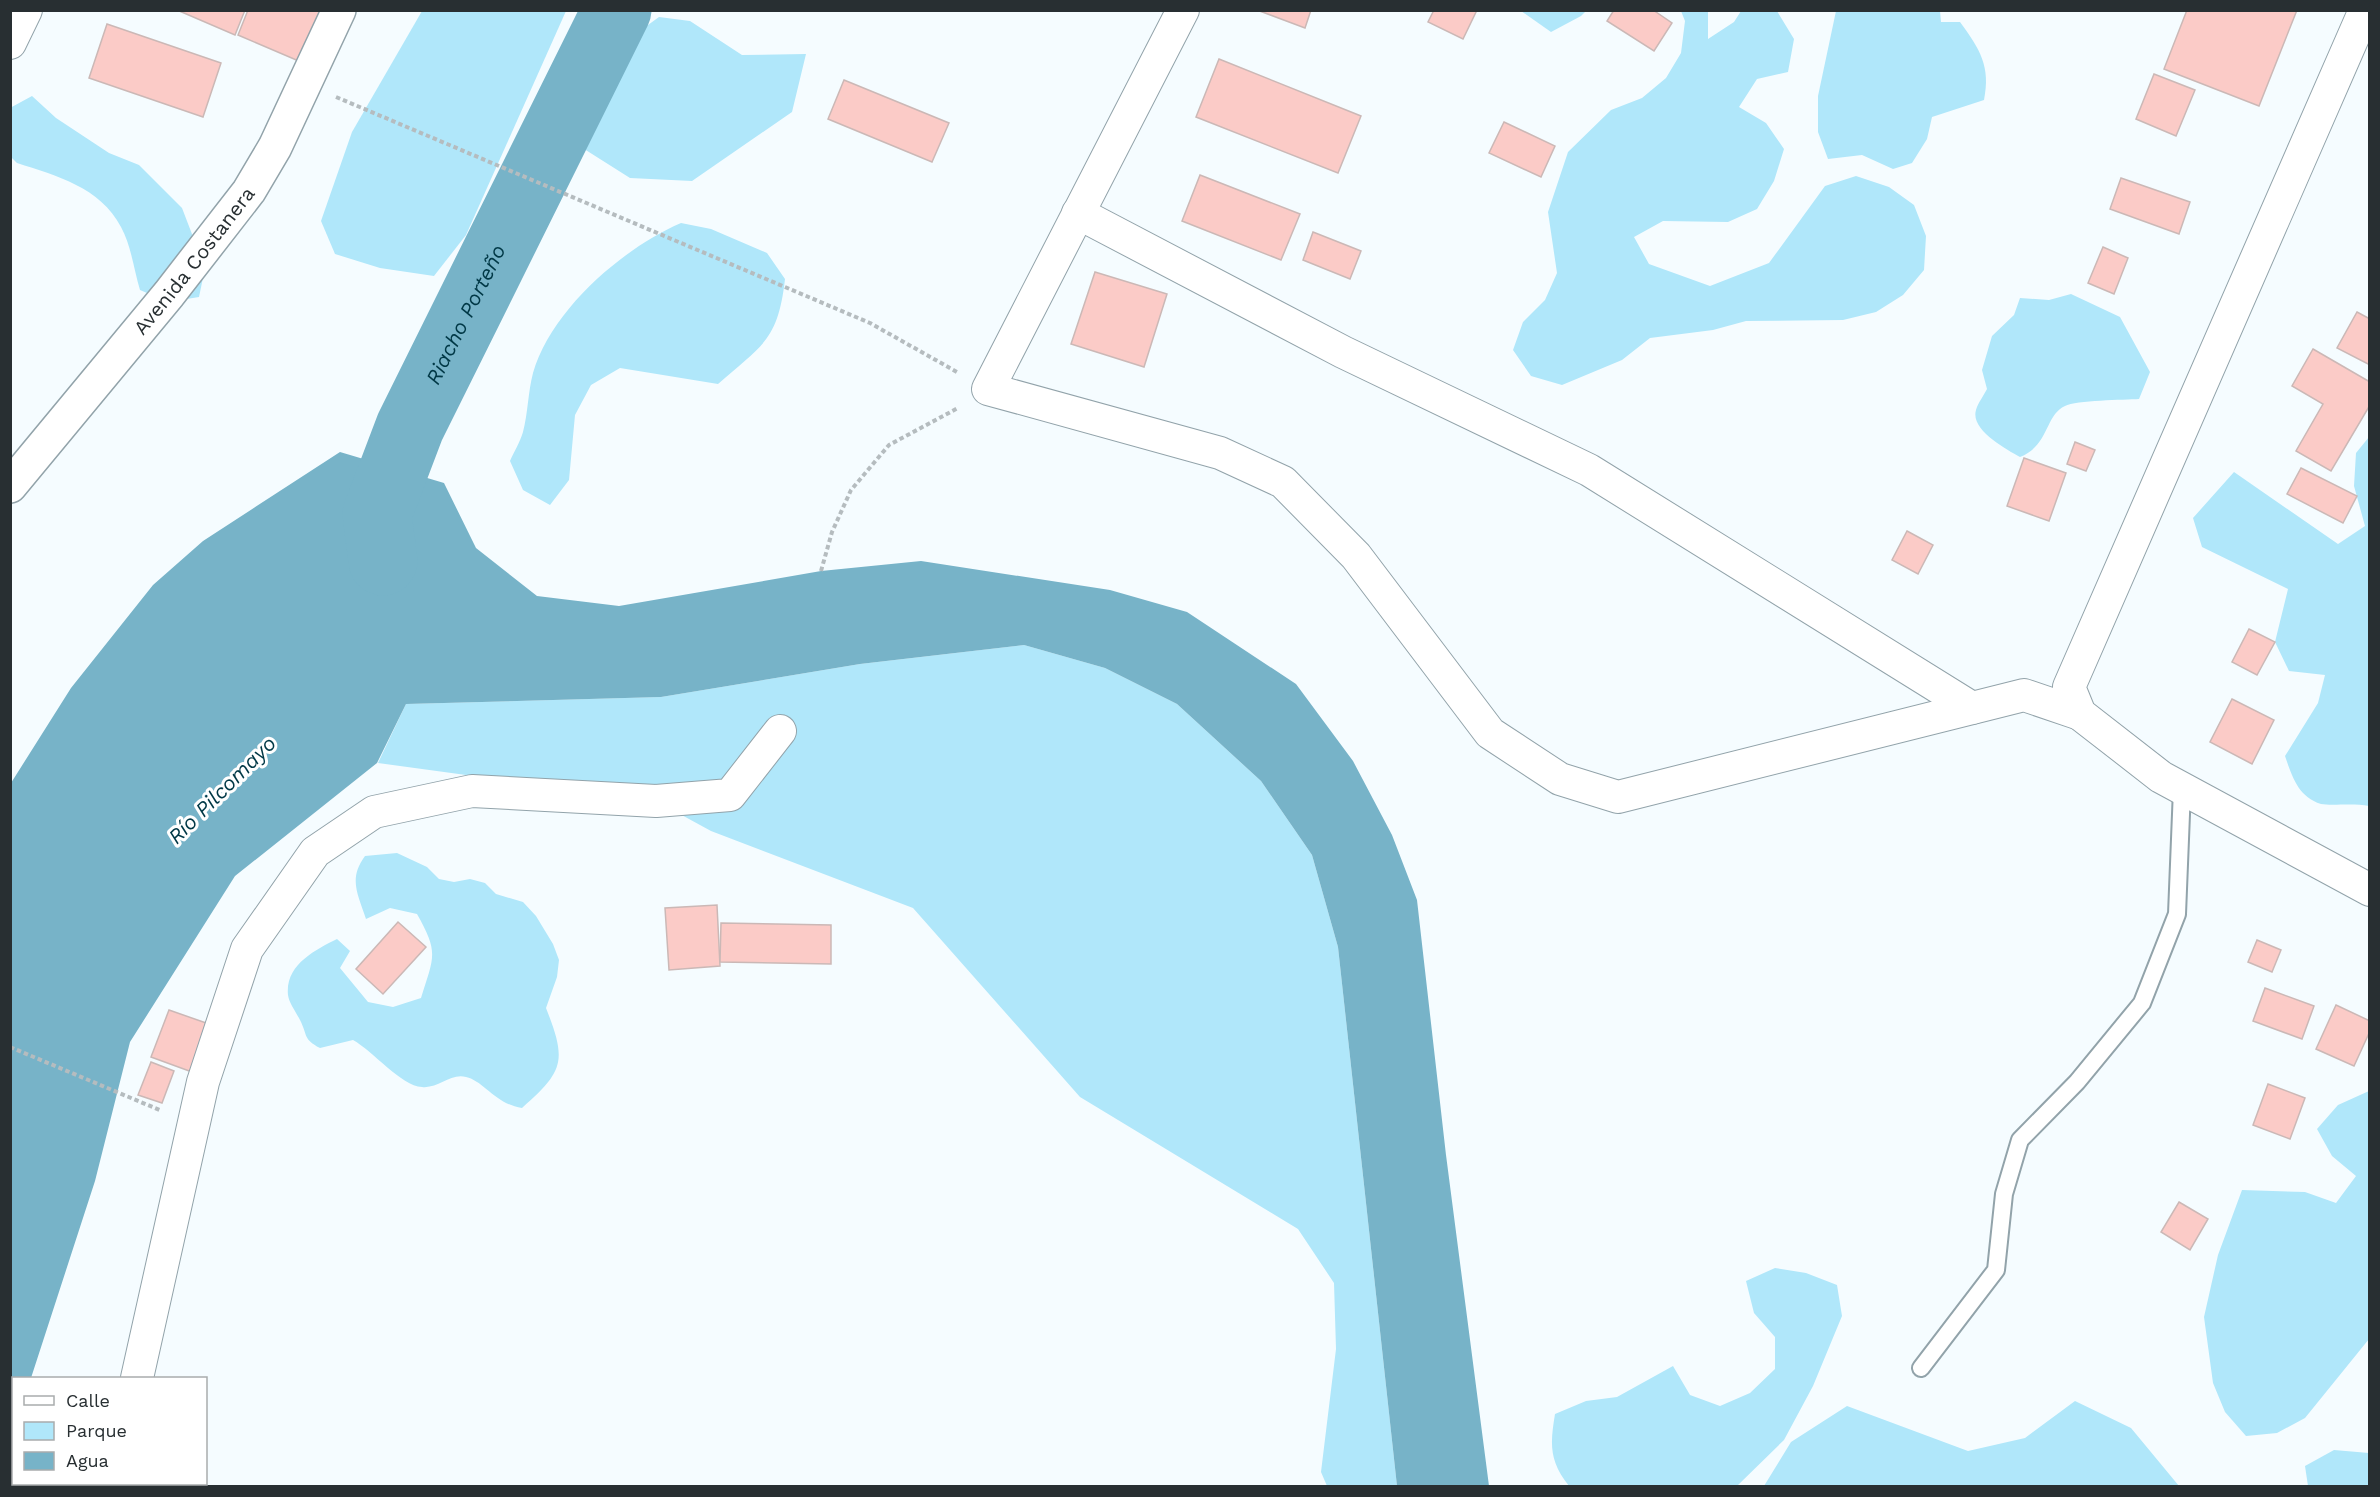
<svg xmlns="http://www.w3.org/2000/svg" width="2380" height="1497" font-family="'Work Sans',sans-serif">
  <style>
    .green { fill: #b0e7fa }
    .water { fill: #77b3c8 }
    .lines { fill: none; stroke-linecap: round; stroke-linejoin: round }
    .river { stroke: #77b3c8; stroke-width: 69 }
    .building { fill: #fbcbc7; stroke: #cbb8b6; stroke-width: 1.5 }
    .service-casing { stroke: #92a3aa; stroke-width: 20 }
    .minor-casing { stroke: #92a3aa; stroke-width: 34 }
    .tertiary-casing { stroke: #92a3aa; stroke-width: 36 }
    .path { stroke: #b5bcbf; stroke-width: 4; stroke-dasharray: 4.5 3; stroke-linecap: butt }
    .service { stroke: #fff; stroke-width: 16 }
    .minor { stroke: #fff; stroke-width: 32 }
    .tertiary { stroke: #fff; stroke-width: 33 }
    .labels { text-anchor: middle; stroke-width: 6; stroke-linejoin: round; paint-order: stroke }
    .street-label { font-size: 20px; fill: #282f32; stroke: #fff }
    .water-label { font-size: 21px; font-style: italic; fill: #003846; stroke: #fff }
  </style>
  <rect width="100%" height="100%" fill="#f5fcff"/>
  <g class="green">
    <polygon points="422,11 566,11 466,235 434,276 380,268 335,254 321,221 352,132"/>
    <polygon points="1521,11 1586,11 1581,16 1551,32"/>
    <polygon points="1681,11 1708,11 1708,39 1734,22 1741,11 1777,11 1794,39 1788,72 1757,79 1739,107 1766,123 1784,149 1774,181 1757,209 1728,222 1663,221 1634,237 1649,264 1710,286 1769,263 1825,186 1856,176 1889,187 1914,205 1926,236 1924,270 1903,295 1876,312 1843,320 1746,321 1713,330 1650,338 1622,360 1562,385 1531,376 1513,350 1523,322 1545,300 1557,273 1548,212 1568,152 1611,110 1642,98 1666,78 1681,53 1685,21"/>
    <path d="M1836 11H1940L1941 22H1960C1980 49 1991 67 1984 100L1932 117 1927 139 1912 163 1893 169 1862 155 1828 159 1818 132V96Z"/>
    <polygon points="659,17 690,21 742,55 806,54 792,112 692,181 630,178 581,147 608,54"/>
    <path d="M32 96 56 118 109 153 139 165 182 208 205 268 199 297 168 302 140 290C134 270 131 245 121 227 100 187 57 176 17 163L11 157 10 108Z"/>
    <path d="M681 223 711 229 767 253 785 279C778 341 762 345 718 384L620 368 591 385 575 415 569 480 550 505 523 490 510 461C514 452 520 442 523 432 528 413 528 392 533 373 551 310 623 248 681 223Z"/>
    <path d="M2071 294 2120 317 2150 372 2139 399C2124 400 2076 400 2065 406 2045 415 2049 446 2020 457 2006 449 1970 430 1976 410 1978 403 1984 395 1987 389L1982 370 1992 336 2014 315 2020 298 2049 300Z"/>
    <path d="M2369 437V806C2354 803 2331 806 2321 804 2298 797 2292 776 2285 756L2318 703 2325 675 2289 671 2275 642 2288 589 2202 547 2193 518 2234 472 2338 544 2365 526 2354 486 2356 453Z"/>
    <polygon points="1024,645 1105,668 1177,704 1261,781 1312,855 1338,947 1397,1486 1327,1486 1321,1472 1336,1349 1334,1283 1298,1229 1080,1097 913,908 711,831 656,801 378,763 406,704 661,697 860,664"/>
    <path d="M397 853 427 867 439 879 454 882 470 879 485 883 496 894 523 902 536 916 553 944 559 960 557 977 546 1008C567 1061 564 1071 522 1108 495 1104 484 1081 466 1077 450 1073 438 1089 422 1087 401 1086 373 1051 353 1040L320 1048C303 1039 308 1036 300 1020 296 1012 289 1003 288 995 285 965 315 950 337 939L350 951 340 968 368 1002 393 1007 421 998C434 956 439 953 417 914L390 908 366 919C358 894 348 879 365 856Z"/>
    <polygon points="2369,1091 2369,1339 2305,1418 2277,1433 2246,1436 2225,1412 2213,1383 2204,1317 2218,1255 2242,1190 2305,1192 2336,1203 2356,1176 2332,1156 2317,1129 2338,1105"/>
    <path d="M1775 1268 1806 1273 1837 1285 1842 1316 1813 1386 1784 1440 1737 1486H1569C1549 1461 1550 1444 1555 1414L1586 1401 1617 1397 1673 1366 1690 1395 1720 1406 1750 1393 1775 1369V1337L1754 1313 1746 1281Z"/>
    <polygon points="2075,1401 2131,1428 2179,1486 1764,1486 1791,1442 1847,1406 1968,1451 2025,1438"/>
    <polygon points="2334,1450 2369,1453 2369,1486 2308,1486 2305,1466"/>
  </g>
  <polygon class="water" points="340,452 444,483 476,548 537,596 619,606 821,571 921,561 1110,590 1187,612 1296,684 1353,761 1392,835 1417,900 1446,1155 1489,1486 1397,1486 1338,947 1312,855 1261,781 1177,704 1105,668 1024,645 860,664 661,697 406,704 377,763 235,876 130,1042 95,1181 31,1378 14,1378 14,1437 11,1446 11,783 71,688 153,585 203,541"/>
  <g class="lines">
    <path class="river" id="s1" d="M383 561 377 514 410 427 617 10"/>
  </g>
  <g class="building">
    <polygon points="177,10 245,10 235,35"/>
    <polygon points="248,10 323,10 301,62 238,35"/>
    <polygon points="1257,10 1311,10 1305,28"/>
    <polygon points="1434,10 1477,10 1463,39 1428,22"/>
    <polygon points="1614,10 1653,10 1672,23 1654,51 1607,21"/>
    <polygon points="2187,10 2297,10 2259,106 2164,69"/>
    <polygon points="107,24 221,63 203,117 89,78"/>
    <polygon points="1219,59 1361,116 1338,173 1196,117"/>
    <polygon points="2154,74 2195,90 2176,136 2136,119"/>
    <polygon points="844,80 949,123 932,162 828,119"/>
    <polygon points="1504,122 1555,146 1541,177 1489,153"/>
    <polygon points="1200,175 1300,214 1281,260 1182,221"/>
    <polygon points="2121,178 2190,202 2179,234 2110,209"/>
    <polygon points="1313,232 1361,251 1350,279 1303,260"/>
    <polygon points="2103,247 2128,258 2114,294 2088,283"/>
    <polygon points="1095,272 1167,294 1144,367 1071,344"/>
    <polygon points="2357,312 2370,319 2370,365 2337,348"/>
    <polygon points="2313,349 2370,382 2370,405 2331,471 2296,451 2323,404 2292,386"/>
    <polygon points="2075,442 2095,450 2086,471 2067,464"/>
    <polygon points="2024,458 2066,473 2049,521 2007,506"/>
    <polygon points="2301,468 2357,496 2343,523 2287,494"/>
    <polygon points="1907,531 1933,545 1918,574 1892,560"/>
    <polygon points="2249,629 2275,642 2257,675 2232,662"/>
    <polygon points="2232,699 2274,720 2252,764 2210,742"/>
    <polygon points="717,905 720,966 669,970 665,908"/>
    <polygon points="398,922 426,947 383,994 356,969"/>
    <polygon points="721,923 831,925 831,964 720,962"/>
    <polygon points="2257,940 2281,950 2272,972 2248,962"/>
    <polygon points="2265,988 2314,1006 2302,1039 2253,1021"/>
    <polygon points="2336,1005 2370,1021 2370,1031 2354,1066 2316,1049"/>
    <polygon points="169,1010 209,1024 192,1072 151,1057"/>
    <polygon points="151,1062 174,1071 162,1103 138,1095"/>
    <polygon points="2268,1084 2305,1098 2290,1139 2253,1125"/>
    <polygon points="2179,1202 2208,1219 2190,1250 2161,1232"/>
  </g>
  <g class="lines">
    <g class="service-casing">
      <polyline id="service" points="1921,1368 1996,1270 2004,1194 2020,1140 2077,1082 2142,1003 2177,914 2182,789"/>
    </g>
    <g class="minor-casing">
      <g id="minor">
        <polyline points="1183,10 988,389 1220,453 1283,482 1356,556 1490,733 1560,779 1618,797 2024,695 2080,714"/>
        <polyline points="2365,10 2069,687 2080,714 2161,777 2370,890"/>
        <polyline points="10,43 26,10"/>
        <polyline points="1078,213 1343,352 1589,470 1972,708"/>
        <polyline points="137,1378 203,1082 247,949 315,852 374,812 472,791 656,801 730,795 780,731"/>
        <polyline points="114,1486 115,1484"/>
      </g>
    </g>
    <g class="tertiary-casing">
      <g id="tertiary">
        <path id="s2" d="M10 486 169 294 249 191 275 147 339 10"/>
      </g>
    </g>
    <g class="path">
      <polyline points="336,97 870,323 957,372"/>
      <polyline points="821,571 832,532 851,490 889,445 958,408"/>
      <polyline points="10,1047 162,1111"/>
    </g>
    <use href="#service" class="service"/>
    <use href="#minor" class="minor"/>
    <use href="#tertiary" class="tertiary"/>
  </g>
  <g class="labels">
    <g class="street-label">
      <text dy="7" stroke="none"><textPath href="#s2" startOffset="291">Avenida Costanera</textPath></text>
    </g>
    <g class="water-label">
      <text dy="7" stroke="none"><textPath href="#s1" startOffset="266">Riacho Porteño</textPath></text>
      <text transform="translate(222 790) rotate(-45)" y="7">Río Pilcomayo</text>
    </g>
  </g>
  <rect width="2380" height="1497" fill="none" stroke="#282f32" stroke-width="24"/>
  <rect x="12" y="1377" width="195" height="108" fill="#ffffff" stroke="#a9acad" stroke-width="1.5"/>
  <rect x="24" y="1396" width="30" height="9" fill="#ffffff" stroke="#a9acad" stroke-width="1.5"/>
  <text x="66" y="1407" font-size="18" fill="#282f32">Calle</text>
  <rect x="24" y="1422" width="30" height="18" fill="#b0e7fa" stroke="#a9acad" stroke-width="1.5"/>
  <text x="66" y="1437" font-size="18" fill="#282f32">Parque</text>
  <rect x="24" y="1452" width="30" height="18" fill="#77b3c8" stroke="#a9acad" stroke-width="1.5"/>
  <text x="66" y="1467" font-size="18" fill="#282f32">Agua</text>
</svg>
